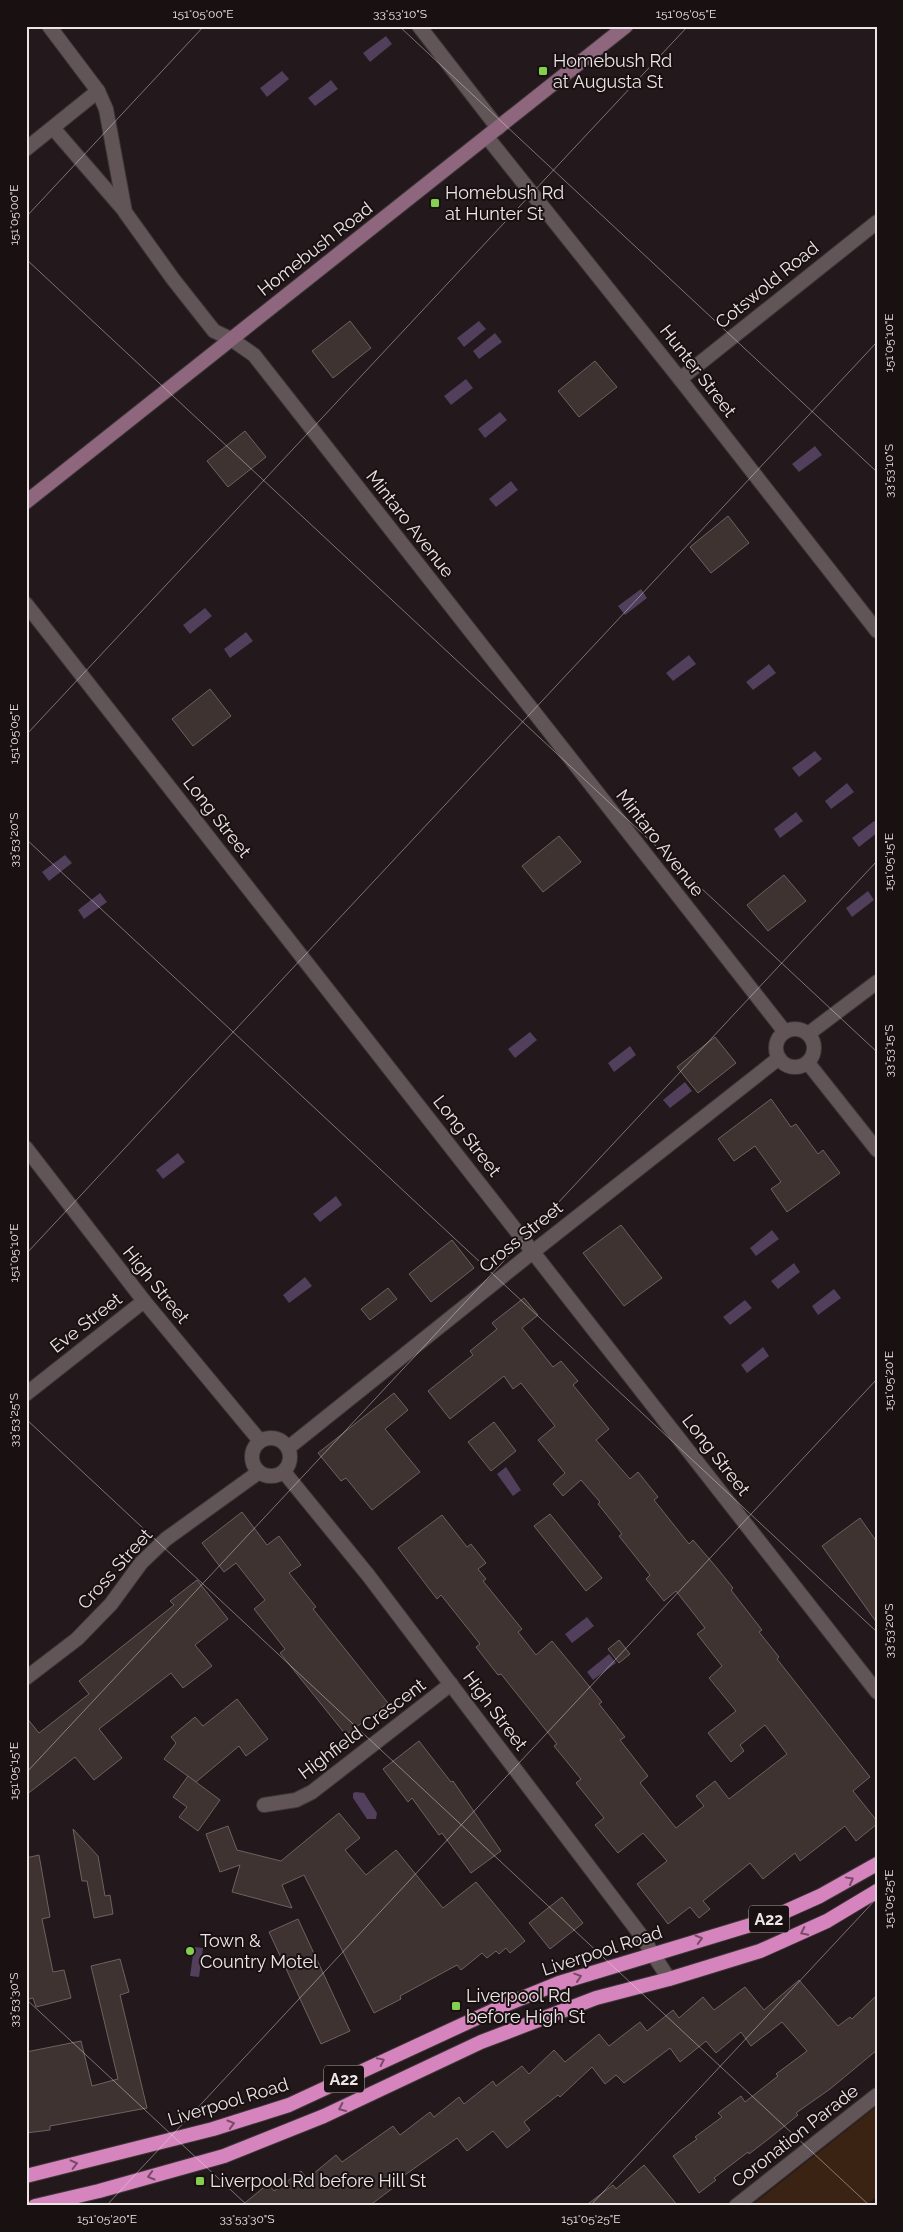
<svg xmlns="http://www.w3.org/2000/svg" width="903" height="2232" font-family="Raleway,sans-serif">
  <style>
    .green { fill: #3a2313 }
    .water { fill: #513f5b }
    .building { fill: #3f3331; stroke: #6e615f }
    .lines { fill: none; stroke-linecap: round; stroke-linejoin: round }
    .minor-casing { stroke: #3d3637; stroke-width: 16 }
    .secondary-casing { stroke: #3d3637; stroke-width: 16 }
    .trunk-casing { stroke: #3d3637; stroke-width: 16 }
    .minor { stroke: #625558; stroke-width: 14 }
    .secondary { stroke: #8e667e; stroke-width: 14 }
    .trunk { stroke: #d684bd; stroke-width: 14 }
    .oneway { stroke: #784a68 }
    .ticks { fill: none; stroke: #ece5e6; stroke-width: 1; stroke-opacity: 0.45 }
    .poi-dot { fill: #84cf4d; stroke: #191012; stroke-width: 2 }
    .labels { text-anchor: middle; stroke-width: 4; stroke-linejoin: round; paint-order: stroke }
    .shield { fill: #191012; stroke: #ada5a6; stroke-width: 1 }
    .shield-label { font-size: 16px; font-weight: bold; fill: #ece5e6 }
    .poi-label { font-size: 18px; fill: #ece5e6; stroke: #191012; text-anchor: start }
    .street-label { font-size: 18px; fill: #ece5e6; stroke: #191012 }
    .neatline { fill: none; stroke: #ece5e6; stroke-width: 2 }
    .ticks-label { font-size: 12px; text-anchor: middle; fill: #ece5e6 }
  </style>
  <rect width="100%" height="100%" fill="#23181b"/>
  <polygon class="green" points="877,2106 877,2196 865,2206 751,2206"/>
  <g class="water">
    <polygon points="386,36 392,44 370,62 363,53"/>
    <polygon points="282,71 289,79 267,97 260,88"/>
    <polygon points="331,80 338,89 315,106 308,98"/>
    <polygon points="479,321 486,329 464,347 457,338"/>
    <polygon points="495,333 502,342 479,359 473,351"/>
    <polygon points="466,379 473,388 451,405 444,396"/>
    <polygon points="500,412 507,420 485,438 478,429"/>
    <polygon points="815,446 822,455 799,472 792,464"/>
    <polygon points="511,481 518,490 496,507 489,499"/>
    <polygon points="641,589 647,598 625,615 618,606"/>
    <polygon points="205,608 212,616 190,634 183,625"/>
    <polygon points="246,632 253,641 230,658 224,649"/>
    <polygon points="689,655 696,664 673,681 666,673"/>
    <polygon points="769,664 776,673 753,690 746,682"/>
    <polygon points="815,751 822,759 799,777 792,768"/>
    <polygon points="847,783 854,792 831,809 825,801"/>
    <polygon points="796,812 803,821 780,838 774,829"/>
    <polygon points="874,821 877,824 877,833 859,847 852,838"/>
    <polygon points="65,855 72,863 49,881 42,872"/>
    <polygon points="868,891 874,900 852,917 846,908"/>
    <polygon points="100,893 107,902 84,919 78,910"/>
    <polygon points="530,1032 537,1040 515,1058 508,1049"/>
    <polygon points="630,1046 636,1055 614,1072 608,1063"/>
    <polygon points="685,1082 692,1091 670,1108 663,1100"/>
    <polygon points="178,1153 185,1162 163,1179 156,1170"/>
    <polygon points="336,1196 342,1205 320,1222 313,1214"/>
    <polygon points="772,1230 779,1239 756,1256 750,1248"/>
    <polygon points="794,1263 800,1272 778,1289 771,1281"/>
    <polygon points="305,1277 312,1286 289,1303 283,1295"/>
    <polygon points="834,1289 841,1298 818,1315 812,1306"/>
    <polygon points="745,1300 752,1308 730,1325 723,1317"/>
    <polygon points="763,1347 769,1356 747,1373 741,1365"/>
    <polygon points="506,1467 521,1490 513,1496 497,1474"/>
    <polygon points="587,1617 594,1626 572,1643 565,1634"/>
    <polygon points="609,1654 616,1663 593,1680 587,1672"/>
    <polygon points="356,1792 364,1793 377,1813 376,1819 367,1819 353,1798 353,1793"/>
    <polygon points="194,1947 203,1948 199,1977 190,1976"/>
  </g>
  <g class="building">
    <polygon points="350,321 371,348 333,378 312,351"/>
    <polygon points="595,361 617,387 579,417 558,391"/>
    <polygon points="245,431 266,457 228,487 207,461"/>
    <polygon points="728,516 749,543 711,573 690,547"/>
    <polygon points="210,689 231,716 193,746 172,719"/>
    <polygon points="559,836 581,862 543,892 522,866"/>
    <polygon points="784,875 806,901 768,931 747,905"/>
    <polygon points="715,1037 736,1063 698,1093 677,1067"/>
    <polygon points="771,1099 791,1127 796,1124 818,1154 823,1150 840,1173 787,1212 771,1189 781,1182 755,1146 734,1161 718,1139"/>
    <polygon points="621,1225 662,1278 624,1306 583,1253"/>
    <polygon points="452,1240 474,1268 431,1302 409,1274"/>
    <polygon points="388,1288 397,1299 370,1320 361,1309"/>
    <polygon points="524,1298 538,1315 522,1328 553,1367 561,1361 578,1381 573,1385 609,1429 596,1440 630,1479 638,1472 658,1497 654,1500 689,1544 693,1540 717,1568 733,1588 731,1590 762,1630 759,1632 779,1657 777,1659 870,1777 853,1791 877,1821 877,1824 856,1841 845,1826 800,1861 795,1853 763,1879 750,1863 703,1901 710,1909 699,1918 690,1907 668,1924 637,1884 667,1861 643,1833 618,1853 595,1825 604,1818 576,1783 581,1779 554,1746 557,1744 501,1674 498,1675 476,1647 480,1644 441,1595 437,1599 398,1548 442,1515 467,1547 471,1544 486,1563 478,1569 486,1579 483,1581 522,1629 518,1632 536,1655 552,1641 576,1670 602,1702 599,1704 625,1737 620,1740 648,1776 640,1783 676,1828 704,1806 696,1796 715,1781 729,1799 787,1754 765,1725 740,1745 744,1751 731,1762 708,1733 736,1711 709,1678 722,1666 697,1634 705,1628 676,1591 664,1601 646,1579 650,1575 619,1536 622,1534 598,1504 600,1502 581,1480 563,1496 553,1484 565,1473 538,1440 555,1426 521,1383 513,1389 504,1376 450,1419 428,1391 473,1355 470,1351 497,1329 492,1323"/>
    <polygon points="394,1393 408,1410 385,1429 420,1472 372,1510 346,1478 341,1481 318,1453"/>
    <polygon points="494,1422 516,1451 491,1471 468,1442"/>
    <polygon points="242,1512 267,1545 279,1536 301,1565 289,1573 316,1607 313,1609 388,1703 346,1735 280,1653 285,1649 254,1609 265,1600 236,1563 224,1572 202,1543"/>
    <polygon points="550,1514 602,1578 586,1591 534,1526"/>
    <polygon points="860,1518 877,1542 877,1623 822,1546"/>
    <polygon points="197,1580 228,1619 195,1645 212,1666 183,1688 171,1673 99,1729 122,1758 94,1780 75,1757 26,1795 26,1717 39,1733 89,1694 79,1681 174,1605 170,1601"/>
    <polygon points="619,1640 630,1654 619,1663 608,1649"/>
    <polygon points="237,1699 268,1739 246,1756 239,1746 196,1782 164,1759 176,1743 171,1737 195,1717 203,1726"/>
    <polygon points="419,1741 451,1782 453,1781 501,1851 471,1873 442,1833 439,1835 412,1798 408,1802 383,1769"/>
    <polygon points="188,1776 220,1800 198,1831 179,1817 187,1807 173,1797"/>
    <polygon points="339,1813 360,1838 345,1850 366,1875 396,1850 443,1908 476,1882 525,1941 510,1953 506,1948 499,1954 496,1951 487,1958 482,1953 461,1970 457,1965 400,1996 401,1999 374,2013 304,1875 282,1885 292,1908 232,1892 240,1865 220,1872 206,1834 228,1826 237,1850 281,1861"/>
    <polygon points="73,1829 98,1856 105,1896 110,1895 113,1914 94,1918 87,1881 82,1881"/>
    <polygon points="39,1855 50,1917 42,1919 53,1972 64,1970 71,1998 36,2007 33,1998 26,2000 26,1858"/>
    <polygon points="562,1897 583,1923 550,1949 529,1923"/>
    <polygon points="298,1919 350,2031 321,2044 269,1932"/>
    <polygon points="120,1959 129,1992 120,1995 147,2108 50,2126 50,2130 26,2133 26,2052 81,2041 92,2086 118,2079 91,1966"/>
    <polygon points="799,1980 838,2026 850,2017 852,2019 877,1995 877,2050 830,2089 796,2113 798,2115 771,2137 749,2154 748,2152 714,2178 716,2180 699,2193 673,2156 697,2139 695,2137 722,2117 718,2113 741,2096 745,2102 778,2076 776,2074 807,2051 782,2022 751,2046 741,2032 716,2053 706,2041 680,2062 670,2048 624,2083 616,2075 605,2084 592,2067 560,2097 558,2095 524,2122 530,2130 507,2148 493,2131 467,2151 457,2138 395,2182 397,2185 369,2206 241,2206 268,2184 274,2191 301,2171 307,2179 336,2155 342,2162 393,2126 400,2135 430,2112 434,2117 459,2097 464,2104 493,2081 496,2086 522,2066 529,2074 554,2050 565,2062 599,2034 609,2046 640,2022 647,2031 673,2010 679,2018 703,1997 714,2010 745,1987 764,2010"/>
    <polygon points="644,2165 678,2206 585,2206 613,2185 616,2189"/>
  </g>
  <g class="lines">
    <g class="minor-casing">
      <g id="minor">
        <polyline points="49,26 98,91 106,109 125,212 173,279 214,331 231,339 254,355 785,1032"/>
        <polyline points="419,26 498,128"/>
        <polyline points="53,128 123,209"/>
        <polyline points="487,137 680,379 877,631"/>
        <polyline points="26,149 98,91"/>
        <polyline points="680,379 877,222"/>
        <polyline points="26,604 877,1692"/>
        <circle cx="795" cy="1048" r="19"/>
        <polyline points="808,1034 877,982"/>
        <polyline points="808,1063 877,1150"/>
        <polyline points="26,1148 144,1301 260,1441"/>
        <polyline points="26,1394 144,1301"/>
        <circle cx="271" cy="1457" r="19"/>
        <polyline points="288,1448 534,1251 779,1058"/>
        <polyline points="284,1472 368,1575 640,1934 669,1979"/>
        <polyline points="26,1678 77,1639 111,1604 141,1563 166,1539 259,1472"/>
        <polyline points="264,1805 296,1800 312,1792 451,1684"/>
        <polyline points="736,2206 877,2095"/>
      </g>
    </g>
    <g class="secondary-casing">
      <polyline id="secondary" points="26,502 626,26"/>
    </g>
    <g class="trunk-casing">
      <g id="trunk">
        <polyline points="26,2176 213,2129 289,2105 505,2005 559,1983 764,1921 820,1896 877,1864"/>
        <polyline points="35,2206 99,2191 224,2156 324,2116 481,2042 596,1998 669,1979 760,1951 827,1921 877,1891"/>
      </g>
    </g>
    <use href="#minor" class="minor"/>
    <use href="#secondary" class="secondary"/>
    <use href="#trunk" class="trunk"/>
  </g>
  <defs><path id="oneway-chevron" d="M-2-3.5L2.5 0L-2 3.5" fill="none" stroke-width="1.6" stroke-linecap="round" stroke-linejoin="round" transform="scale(1.25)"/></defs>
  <g class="oneway">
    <use href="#oneway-chevron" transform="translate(850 1880) rotate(-29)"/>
    <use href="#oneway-chevron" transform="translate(804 1932) rotate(154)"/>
    <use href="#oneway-chevron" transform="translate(699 1939) rotate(-16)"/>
    <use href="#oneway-chevron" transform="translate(578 1977) rotate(-18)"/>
    <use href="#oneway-chevron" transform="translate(381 2061) rotate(-26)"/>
    <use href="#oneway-chevron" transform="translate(342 2108) rotate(155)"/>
    <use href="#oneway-chevron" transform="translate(231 2124) rotate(-16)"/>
    <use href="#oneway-chevron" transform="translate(74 2164) rotate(-14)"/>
    <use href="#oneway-chevron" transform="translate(151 2176) rotate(164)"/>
  </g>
  <path class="ticks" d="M399 26 877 472M26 217 204 26M26 259 877 1052M26 735 688 26M26 839 877 1632M26 1254 877 342M26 1419 870 2206M26 1773 877 861M26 1999 248 2206M106 2206 877 1379M590 2206 877 1898"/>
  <g class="poi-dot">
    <rect x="538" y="66" width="10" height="10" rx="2.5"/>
    <rect x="430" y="198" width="10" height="10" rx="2.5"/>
    <circle cx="190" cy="1951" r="5"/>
    <rect x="451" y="2001" width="10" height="10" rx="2.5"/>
    <rect x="195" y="2176" width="10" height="10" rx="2.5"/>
  </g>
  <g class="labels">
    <g class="shield">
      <rect x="749" y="1905.5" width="40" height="27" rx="4"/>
      <rect x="324" y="2065.5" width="40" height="27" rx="4"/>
    </g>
    <g class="shield-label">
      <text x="769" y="1925">A22</text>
      <text x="344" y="2085">A22</text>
    </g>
    <g class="poi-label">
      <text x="553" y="67">Homebush Rd<tspan x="553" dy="21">at Augusta St</tspan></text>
      <text x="445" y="199">Homebush Rd<tspan x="445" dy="21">at Hunter St</tspan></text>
      <text x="200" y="1947">Town &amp;<tspan x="200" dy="21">Country Motel</tspan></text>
      <text x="466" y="2002">Liverpool Rd<tspan x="466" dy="21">before High St</tspan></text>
      <text x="210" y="2187">Liverpool Rd before Hill St</text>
    </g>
    <g class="street-label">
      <text transform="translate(315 249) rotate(-38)" y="6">Homebush Road</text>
      <text transform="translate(767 285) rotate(-39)" y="6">Cotswold Road</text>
      <text transform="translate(698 371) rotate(52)" y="6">Hunter Street</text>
      <text transform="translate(410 524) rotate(52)" y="6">Mintaro Avenue</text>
      <text transform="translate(217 817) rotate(52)" y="6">Long Street</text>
      <text transform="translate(660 843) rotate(52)" y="6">Mintaro Avenue</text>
      <text transform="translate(467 1136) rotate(52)" y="6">Long Street</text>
      <text transform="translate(521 1237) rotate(-39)" y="6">Cross Street</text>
      <text transform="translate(156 1285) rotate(51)" y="6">High Street</text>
      <text transform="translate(86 1323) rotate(-38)" y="6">Eve Street</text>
      <text transform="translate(716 1455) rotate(52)" y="6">Long Street</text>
      <text transform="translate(115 1569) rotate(-48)" y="6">Cross Street</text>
      <text transform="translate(495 1711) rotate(53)" y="6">High Street</text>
      <text transform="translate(362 1729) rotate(-37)" y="6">Highfield Crescent</text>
      <text transform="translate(602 1951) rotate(-18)" y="6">Liverpool Road</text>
      <text transform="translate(228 2102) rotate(-17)" y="6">Liverpool Road</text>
      <text transform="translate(795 2136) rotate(-38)" y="6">Coronation Parade</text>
    </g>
  </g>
  <rect width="903" height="2232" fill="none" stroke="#191012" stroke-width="55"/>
  <rect x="28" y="28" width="848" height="2176" class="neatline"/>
  <g class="ticks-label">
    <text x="203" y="18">151°05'00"E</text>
    <text x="400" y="18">33°53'10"S</text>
    <text x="686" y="18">151°05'05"E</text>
    <text transform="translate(14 215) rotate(-90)" y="4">151°05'00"E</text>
    <text transform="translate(889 343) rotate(-90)" y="4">151°05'10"E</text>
    <text transform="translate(889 471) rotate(-90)" y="4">33°53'10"S</text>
    <text transform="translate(14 734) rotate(-90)" y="4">151°05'05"E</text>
    <text transform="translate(14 840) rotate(-90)" y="4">33°53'20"S</text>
    <text transform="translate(889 862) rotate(-90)" y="4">151°05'15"E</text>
    <text transform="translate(889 1051) rotate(-90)" y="4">33°53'15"S</text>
    <text transform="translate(14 1253) rotate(-90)" y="4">151°05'10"E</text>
    <text transform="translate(889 1381) rotate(-90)" y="4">151°05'20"E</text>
    <text transform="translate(14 1420) rotate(-90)" y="4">33°53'25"S</text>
    <text transform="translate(889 1631) rotate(-90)" y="4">33°53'20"S</text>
    <text transform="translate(14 1771) rotate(-90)" y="4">151°05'15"E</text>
    <text transform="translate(889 1899) rotate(-90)" y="4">151°05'25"E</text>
    <text transform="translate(14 2000) rotate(-90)" y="4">33°53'30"S</text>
    <text x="107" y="2223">151°05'20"E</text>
    <text x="247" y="2223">33°53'30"S</text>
    <text x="591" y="2223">151°05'25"E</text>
  </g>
</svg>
